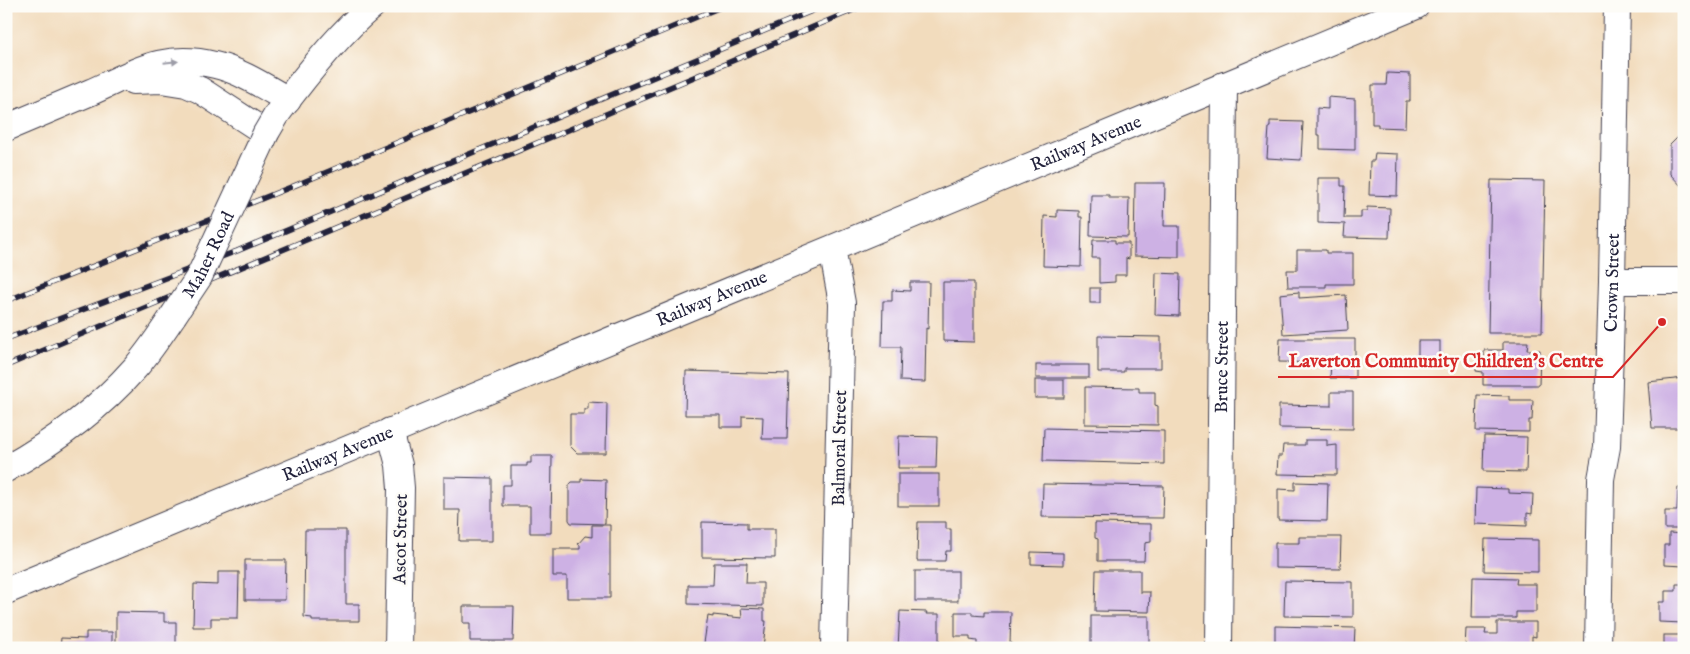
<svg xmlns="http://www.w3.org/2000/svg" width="1690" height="654" font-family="'IM FELL English',serif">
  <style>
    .building { fill: #cdb1e4 }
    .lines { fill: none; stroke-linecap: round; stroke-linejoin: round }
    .minor-casing { stroke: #413e4e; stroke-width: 28 }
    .minor { stroke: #fff; stroke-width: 26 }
    .rail-casing { stroke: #22223b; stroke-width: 5.5 }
    .rail { stroke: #fdfcf7; stroke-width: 4; stroke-dasharray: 11; stroke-linecap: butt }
    .minor-bridge-casing { stroke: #413e4e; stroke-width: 28; stroke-linecap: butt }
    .minor-bridge { stroke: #fff; stroke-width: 26 }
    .oneway { fill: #9c9ca7 }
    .labels { text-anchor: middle; stroke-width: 5; stroke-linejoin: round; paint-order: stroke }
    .street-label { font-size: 18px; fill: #22223b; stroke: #fdfcf7 }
    .leader { fill: none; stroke: #d62828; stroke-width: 2 }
    .callout-dot { fill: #d62828; stroke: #fdfcf7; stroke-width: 2 }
    .callout-label { font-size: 19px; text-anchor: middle; font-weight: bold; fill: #d62828; stroke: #fdfcf7; stroke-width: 5; stroke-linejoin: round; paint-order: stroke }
  </style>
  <rect width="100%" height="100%" fill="#fdfcf7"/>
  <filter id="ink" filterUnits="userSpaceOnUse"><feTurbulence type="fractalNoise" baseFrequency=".02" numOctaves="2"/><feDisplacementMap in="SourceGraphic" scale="10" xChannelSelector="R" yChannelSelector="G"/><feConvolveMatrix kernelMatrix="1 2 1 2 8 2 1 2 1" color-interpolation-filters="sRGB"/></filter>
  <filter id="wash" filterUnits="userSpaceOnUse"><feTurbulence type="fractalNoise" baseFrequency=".0096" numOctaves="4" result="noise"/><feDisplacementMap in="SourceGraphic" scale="20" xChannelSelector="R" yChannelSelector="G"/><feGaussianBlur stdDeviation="1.12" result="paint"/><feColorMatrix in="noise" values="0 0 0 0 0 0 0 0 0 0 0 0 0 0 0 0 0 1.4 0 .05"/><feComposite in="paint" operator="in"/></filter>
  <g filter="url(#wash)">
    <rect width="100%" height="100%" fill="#f2dcbd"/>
    <g id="blocks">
      <g class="building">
        <polygon points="1387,73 1410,74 1410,101 1406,101 1405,128 1378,127 1378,124 1372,124 1372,85 1386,85"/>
        <polygon points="1328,97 1355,99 1355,150 1320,149 1320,135 1317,135 1317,108 1328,109"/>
        <polygon points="1270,121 1303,122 1301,160 1267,158 1269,127 1270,127"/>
        <polygon points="1684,125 1684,189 1670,174 1670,145 1682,133 1680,128"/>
        <polygon points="1375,153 1398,154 1397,196 1369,195 1370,161 1374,161"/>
        <polygon points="1318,178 1341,178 1341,186 1345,186 1344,218 1361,218 1361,211 1367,211 1367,207 1390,208 1389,238 1344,237 1345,224 1318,223"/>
        <polygon points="1491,180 1545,181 1542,333 1488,333"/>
        <polygon points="1135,183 1165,183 1164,226 1179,226 1179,257 1134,256"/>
        <polygon points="1091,195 1109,195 1109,198 1129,198 1128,237 1090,236"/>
        <polygon points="1057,210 1079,211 1079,217 1082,217 1081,267 1043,266 1044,216 1057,217"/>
        <polygon points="1093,240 1115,240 1115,243 1129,243 1129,259 1126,258 1126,275 1115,275 1115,282 1099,283 1099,258 1092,258"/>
        <polygon points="1297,250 1326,250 1326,253 1353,253 1353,284 1326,284 1326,287 1288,287 1287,270 1297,270"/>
        <polygon points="1156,273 1180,274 1179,316 1155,315"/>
        <polygon points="910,282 929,282 928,329 926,328 925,382 900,381 901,347 882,347 883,301 892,301 892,290 910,291"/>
        <polygon points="943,282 974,282 974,342 943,341"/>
        <rect x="1090" y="288" width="10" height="15"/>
        <polygon points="1299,292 1299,298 1346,295 1348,330 1283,334 1280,294"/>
        <polygon points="1098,336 1161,337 1161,368 1124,368 1124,372 1098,372"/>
        <polygon points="1280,339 1355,339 1355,378 1330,378 1331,363 1279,362"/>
        <rect x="1418" y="341" width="22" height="22"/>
        <polygon points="1503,342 1528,342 1527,350 1540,350 1539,385 1483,385 1483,372 1476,371 1476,357 1484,357 1484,350 1503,350"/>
        <rect x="1036" y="365" width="53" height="13"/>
        <polygon points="686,371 789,374 787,439 762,439 763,417 742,416 742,427 720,427 720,415 685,415"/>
        <polygon points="1684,378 1684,428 1652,428 1648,382"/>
        <rect x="1035" y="380" width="29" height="18"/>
        <polygon points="1085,387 1139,388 1139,392 1155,392 1155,405 1158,406 1158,425 1085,424"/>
        <polygon points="1331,392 1353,392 1353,429 1279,428 1279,405 1331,406"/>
        <polygon points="1477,395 1509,396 1509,400 1533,400 1532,420 1529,420 1529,432 1476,431"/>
        <polygon points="588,402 607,403 606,453 577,453 570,446 570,414 584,414 584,409 588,409"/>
        <polygon points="1044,428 1164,431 1164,464 1043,461"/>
        <polygon points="899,436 937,437 936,468 898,468"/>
        <polygon points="1484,436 1527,437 1526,472 1483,471"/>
        <polygon points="1305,440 1327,440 1327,446 1337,445 1337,475 1277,474 1278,456 1282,456 1283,445 1305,445"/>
        <polygon points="531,456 552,456 551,533 530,533 530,506 503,506 503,485 511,485 511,466 527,466 527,463 531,463"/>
        <rect x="898" y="474" width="41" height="32"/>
        <polygon points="444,477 492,478 492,541 459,541 460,510 444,510"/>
        <polygon points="581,479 606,480 605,524 571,523 569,520 569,485 572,482 581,482"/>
        <polygon points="1295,482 1328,483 1327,521 1278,520 1278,489 1295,490"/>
        <polygon points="1043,484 1164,486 1163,518 1042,517"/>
        <polygon points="1476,488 1508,489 1508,493 1533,494 1532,514 1527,513 1527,526 1475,524"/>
        <polygon points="1678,488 1684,488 1684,529 1665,529 1665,511 1677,511"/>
        <polygon points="702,522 747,523 747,529 775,529 775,558 702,557"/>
        <polygon points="918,522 946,522 946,529 951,529 951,551 946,551 945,561 917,561"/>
        <polygon points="1095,523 1151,524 1151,542 1145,543 1144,561 1098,561 1098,539 1095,538"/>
        <polygon points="592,525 610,525 610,598 567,598 567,576 553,576 553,549 580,549 580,545 578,544 585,536 592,537"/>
        <polygon points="305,530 346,530 346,604 359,604 359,621 312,621 312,618 304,617"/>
        <polygon points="1669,533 1684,534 1684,566 1664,565 1664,545 1669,545"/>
        <polygon points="1299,537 1341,537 1340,569 1275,568 1275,543 1299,543"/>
        <polygon points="1485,539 1538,540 1538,572 1484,571"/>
        <polygon points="1031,552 1063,553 1063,565 1031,564"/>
        <polygon points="245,560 286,560 285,600 245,600"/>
        <polygon points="714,563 747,563 746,583 763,583 763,606 688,604 688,585 713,585"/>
        <polygon points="1096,570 1140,570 1140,592 1150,592 1149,612 1095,611"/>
        <rect x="915" y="571" width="43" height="30"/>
        <polygon points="218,572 239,572 238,618 211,618 211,627 193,627 194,584 218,585"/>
        <polygon points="1473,577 1517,578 1516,584 1536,584 1536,612 1516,612 1516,618 1472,618"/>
        <polygon points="1285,581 1353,582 1353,617 1284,616"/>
        <polygon points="1676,584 1684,584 1684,623 1659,622 1659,602 1665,602 1665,591 1676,591"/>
        <polygon points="463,606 514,606 513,641 470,641 470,623 463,623"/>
        <polygon points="741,608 764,609 764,621 766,621 763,648 723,648 709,646 709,644 704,643 708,616 713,617 713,615 742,618"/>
        <polygon points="900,611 927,612 926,614 939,614 939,646 898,648"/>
        <polygon points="116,612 164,613 164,622 176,622 176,648 116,648"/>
        <polygon points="955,612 972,612 972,615 984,616 984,612 1011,612 1010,643 1012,644 1012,648 987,648 987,645 977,645 977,641 970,640 970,636 955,636"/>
        <rect x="1091" y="616" width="58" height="32"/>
        <polygon points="1497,622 1536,622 1536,637 1532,636 1532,645 1536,646 1536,648 1465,648 1466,629 1486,629 1485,634 1497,634"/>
        <polygon points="1275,626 1355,628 1354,648 1275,648"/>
        <polygon points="86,632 112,632 112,648 60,648 61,638 86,639"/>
        <rect x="1664" y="635" width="20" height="13"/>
      </g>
    </g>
  </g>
  <g filter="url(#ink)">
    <use href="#blocks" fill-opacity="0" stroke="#413e4e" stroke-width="1"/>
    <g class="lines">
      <g class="minor-casing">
        <g id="minor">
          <polyline points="133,81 161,80 186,84 200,90 266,133"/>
          <path d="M277 114C303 79 338 34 372 6"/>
          <path d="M6 128C35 116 63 104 91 92 136 72 163 52 215 65 241 71 265 87 288 100"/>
          <polyline points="832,249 842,303 834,648"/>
          <polyline points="1612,281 1684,281"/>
          <polyline points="390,431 399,465 401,488 398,648"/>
          <path d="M6 469C54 442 98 410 135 368 149 352 161 334 173 316"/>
          <path id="s1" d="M6 591 1416 6"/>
          <path id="s2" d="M1219 648 1224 85"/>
          <path id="s3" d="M1598 648 1601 479 1607 447 1612 281 1617 6"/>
        </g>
      </g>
      <use href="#minor" class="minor"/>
      <g class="rail-casing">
        <g id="rail">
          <polyline points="6,301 296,185 723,6"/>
          <polyline points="6,339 237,251 824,6"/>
          <polyline points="6,366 863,6"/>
        </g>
      </g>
      <use href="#rail" class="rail"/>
      <g class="minor-bridge-casing">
        <g id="minor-bridge">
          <path id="s4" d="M173 316 199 277 266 133 276 116"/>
        </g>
      </g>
      <use href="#minor-bridge" class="minor-bridge"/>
    </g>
    <defs><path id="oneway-solid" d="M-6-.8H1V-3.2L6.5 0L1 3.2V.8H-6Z" transform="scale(1.25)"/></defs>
    <use class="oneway" href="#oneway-solid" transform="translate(171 62) rotate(-6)"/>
  </g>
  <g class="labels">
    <g class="street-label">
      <text dy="6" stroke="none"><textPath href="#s1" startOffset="1169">Railway Avenue</textPath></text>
      <text dy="6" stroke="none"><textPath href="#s4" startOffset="71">Maher Road</textPath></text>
      <text dy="6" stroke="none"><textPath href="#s3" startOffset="366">Crown Street</textPath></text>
      <text dy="6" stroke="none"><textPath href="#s1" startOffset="764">Railway Avenue</textPath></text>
      <text dy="6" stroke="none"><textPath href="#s2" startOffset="281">Bruce Street</textPath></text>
      <text transform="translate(839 448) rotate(-89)" y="6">Balmoral Street</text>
      <text dy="6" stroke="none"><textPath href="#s1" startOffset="359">Railway Avenue</textPath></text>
      <text transform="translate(400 539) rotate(-89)" y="6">Ascot Street</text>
    </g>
  </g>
  <path class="leader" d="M1662 322L1613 377H1278"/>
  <circle class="callout-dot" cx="1662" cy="322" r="5"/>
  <g class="callout-label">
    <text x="1446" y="367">Laverton Community Children’s Centre</text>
  </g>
  <rect width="1690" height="654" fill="none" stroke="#fdfcf7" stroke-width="25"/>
</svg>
